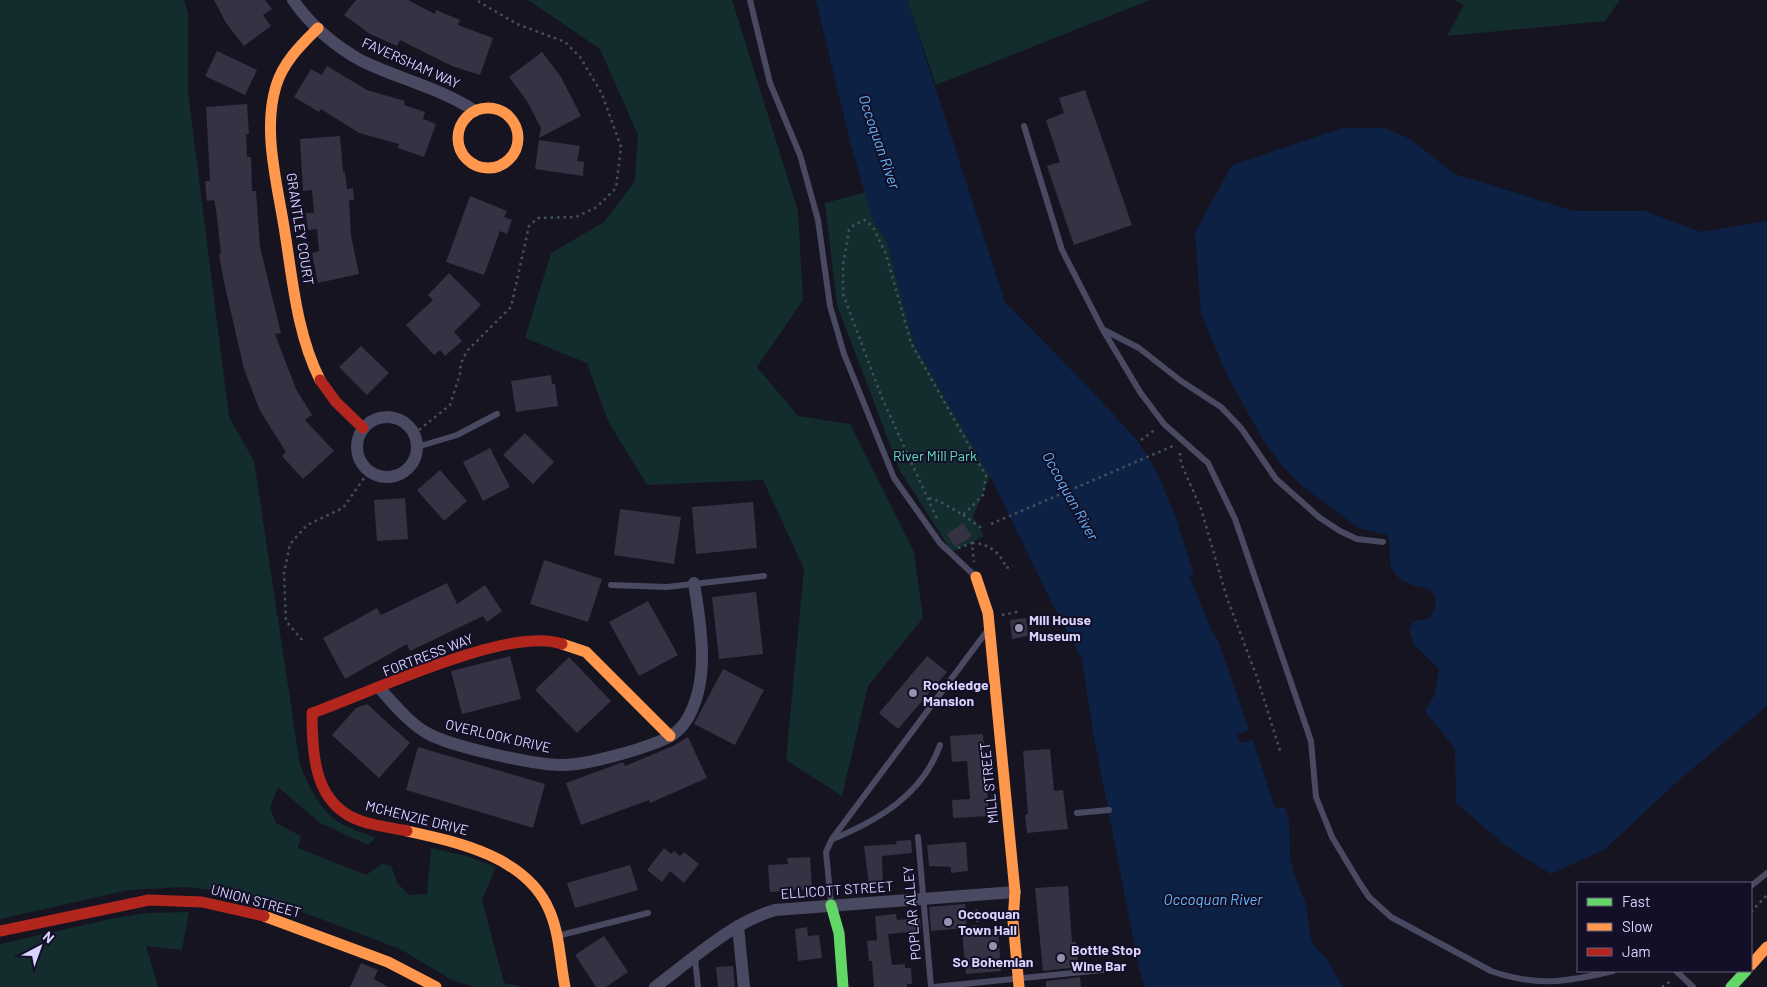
<svg xmlns="http://www.w3.org/2000/svg" width="1767" height="987" font-family="Barlow,sans-serif">
  <style>
    .green { fill: #132c2d }
    .water { fill: #0d2144 }
    .building { fill: #343243 }
    .lines { fill: none; stroke-linecap: round; stroke-linejoin: round }
    .path { stroke: #44505f; stroke-width: 2.5; stroke-dasharray: 2.5 4; stroke-linecap: butt }
    .lane { stroke: #4a4962; stroke-width: 6 }
    .street { stroke: #4a4962; stroke-width: 12 }
    .fast { stroke: #63d668; stroke-width: 11 }
    .slow { stroke: #ff974d; stroke-width: 11 }
    .jam { stroke: #b3261e; stroke-width: 11 }
    .poi-dot { fill: #9591b1; stroke: #130f26; stroke-width: 2 }
    .labels { text-anchor: middle; stroke-width: 4; stroke-linejoin: round; paint-order: stroke }
    .street-label { font-size: 14px; fill: #d9d4ff; stroke: #130f26 }
    .park-label { font-size: 14px; fill: #5fe0c0; stroke: #130f26 }
    .poi-label { font-size: 14px; font-weight: bold; fill: #d9d4ff; stroke: #130f26; text-anchor: start }
    .water-label { font-size: 15px; font-style: italic; fill: #62b6ff; stroke: #130f26 }
  </style>
  <rect width="100%" height="100%" fill="#161421"/>
  <g class="green">
    <path d="M0 0H184L188 13V92L229 417 254 461 300 765C309 786 319 810 339 822 350 829 363 832 375 838L368 845 320 823 278 787 270 808 276 823 301 836 298 848 366 875 382 864 391 866 398 884 409 895 427 894 431 848 466 856 496 867 482 900 504 983 523 987H474L452 980 400 949 289 907 236 893 185 887 129 890 0 919Z"/>
    <polygon points="528,0 732,0 798,211 803,300 757,367 798,416 850,424 914,552 923,618 868,686 842,796 786,760 804,569 763,480 647,485 608,421 587,363 525,338 551,253 604,222 635,181 638,135 600,49"/>
    <polygon points="907,0 1150,0 936,85"/>
    <polygon points="1453,0 1620,0 1605,21 1447,36 1464,5"/>
    <polygon points="866,192 873,220 887,242 914,343 990,476 973,517 984,536 952,552 900,471 837,305 825,203"/>
    <polygon points="189,912 182,950 146,946 158,987 0,987 0,944 115,918 147,913"/>
  </g>
  <g class="water">
    <polygon points="816,0 907,0 1005,302 1090,389 1137,440 1156,470 1176,518 1193,572 1193,575 1189,576 1212,631 1219,643 1249,730 1237,734 1240,743 1253,740 1275,809 1285,807 1289,821 1290,857 1295,877 1306,904 1311,940 1316,948 1326,958 1343,987 1145,987 1139,968 1093,732 1082,659 1051,601 990,476 914,343 887,242 873,220 851,146"/>
    <path d="M1343 128H1385L1410 139 1455 174 1574 211H1645L1701 232 1767 221V706L1678 781 1605 849 1551 874 1506 846 1456 803 1455 749 1425 711 1435 694 1439 669 1414 645 1409 629 1413 622 1429 618 1435 609 1436 598 1430 589C1414 586 1393 582 1390 562 1389 551 1392 547 1387 535L1359 528 1300 484 1280 463 1263 440 1227 375 1201 314 1195 232 1232 165Z"/>
  </g>
  <g class="building">
    <polygon points="214,0 265,0 272,9 263,15 271,26 244,46 226,23"/>
    <polygon points="356,0 408,0 435,14 436,10 460,20 458,25 493,38 480,75 452,66 400,40 397,46 370,34 344,15"/>
    <polygon points="217,51 257,70 245,95 205,76"/>
    <polygon points="542,52 561,77 581,116 539,138 541,128 527,101 509,77"/>
    <polygon points="327,66 367,90 405,101 404,105 425,112 423,119 436,124 424,157 398,148 399,144 359,133 321,109 319,112 294,97 311,69 322,75"/>
    <polygon points="1085,90 1132,225 1074,245 1047,166 1060,162 1046,120 1064,113 1059,98"/>
    <polygon points="247,104 249,134 246,134 247,157 251,157 252,191 256,191 260,247 281,333 275,334 296,389 312,415 305,420 334,451 303,479 282,456 286,452 260,411 244,369 224,282 219,254 221,254 216,209 214,200 207,201 205,181 210,181 206,107"/>
    <polygon points="340,136 343,172 345,172 347,189 353,188 354,200 349,200 351,236 359,274 318,283 312,253 319,251 317,229 308,230 306,213 314,213 312,190 303,191 300,139"/>
    <polygon points="539,140 580,146 577,161 584,162 583,176 535,169"/>
    <polygon points="470,196 507,211 504,217 512,220 507,234 500,231 484,275 446,262"/>
    <polygon points="449,273 481,305 454,332 462,341 445,356 440,350 434,355 406,325 433,300 428,295"/>
    <polygon points="361,346 389,373 367,395 339,367"/>
    <polygon points="551,375 552,384 555,384 558,406 516,412 511,381"/>
    <polygon points="525,433 554,462 533,484 503,455"/>
    <polygon points="490,448 510,487 483,501 463,462"/>
    <polygon points="440,470 467,501 444,521 417,490"/>
    <polygon points="405,498 408,539 377,541 374,500"/>
    <polygon points="753,502 757,548 696,554 692,507"/>
    <polygon points="620,509 681,517 674,564 614,555"/>
    <polygon points="963,523 972,536 955,547 947,534"/>
    <polygon points="544,560 602,579 588,622 530,604"/>
    <polygon points="447,583 457,604 485,585 502,611 487,622 483,616 410,651 407,644 345,679 323,638 377,608 381,615"/>
    <polygon points="756,592 763,654 719,659 712,597"/>
    <polygon points="648,601 678,655 639,676 609,622"/>
    <polygon points="1026,618 1028,636 1012,639 1010,620"/>
    <polygon points="510,656 521,699 462,714 451,671"/>
    <polygon points="927,656 947,672 898,729 879,713"/>
    <polygon points="569,657 611,701 577,733 535,690"/>
    <polygon points="723,669 764,690 735,745 694,724"/>
    <polygon points="367,704 410,743 379,778 332,735 356,708"/>
    <polygon points="983,734 989,816 953,818 952,800 970,799 967,761 952,762 950,736"/>
    <polygon points="688,737 707,778 650,803 649,800 581,825 566,783 623,762 625,766 673,746"/>
    <polygon points="418,747 545,784 533,828 406,790"/>
    <polygon points="1050,749 1054,791 1063,790 1068,829 1027,833 1025,815 1028,814 1023,751"/>
    <polygon points="911,840 912,853 882,856 883,884 869,885 864,846 897,844 896,841"/>
    <polygon points="966,842 968,871 951,873 951,867 929,866 927,845"/>
    <polygon points="664,848 671,854 674,851 680,856 684,852 699,864 684,883 670,871 662,882 647,870"/>
    <polygon points="810,857 812,889 770,892 768,865 788,864 787,858"/>
    <polygon points="630,865 638,890 575,908 567,883"/>
    <polygon points="1068,886 1072,942 1076,942 1079,967 1043,971 1035,888"/>
    <polygon points="965,904 967,928 931,931 929,907"/>
    <polygon points="896,914 897,920 920,918 921,931 888,934 892,965 905,964 905,968 911,968 912,984 907,984 907,987 874,987 872,961 869,961 867,941 877,940 875,916"/>
    <polygon points="807,927 808,936 819,935 822,958 798,961 795,929"/>
    <polygon points="998,929 1001,971 966,974 962,933"/>
    <polygon points="604,936 628,972 606,987 596,987 575,955"/>
    <polygon points="361,963 378,970 374,979 388,987 350,987"/>
    <polygon points="733,966 735,987 718,987 716,967"/>
    <polygon points="1080,977 1081,987 1046,987 1046,981"/>
  </g>
  <g class="lines">
    <g class="path">
      <polyline points="414,434 450,405 460,374 461,363 467,351 511,307 529,226 538,218 576,217 597,207 616,188 621,147 602,94 580,57 565,42 517,24 476,0"/>
      <polyline points="1141,440 1156,429"/>
      <polyline points="1180,453 1181,463 1201,509 1227,598 1258,680 1281,754"/>
      <polyline points="929,498 939,501 963,515 983,495 986,476 911,343 886,254 873,227 865,220 854,225 849,230 843,265 843,294 882,398 938,521"/>
      <polyline points="963,515 983,529"/>
      <polyline points="991,524 1173,446"/>
      <path d="M972 543C988 543 1001 553 1006 568L1013 566"/>
      <polyline points="958,548 972,543 974,562"/>
      <polyline points="1002,615 1021,611"/>
      <polyline points="302,640 286,621 284,573 290,544 307,525 343,508 369,471"/>
      <polyline points="1751,912 1767,895"/>
      <polyline points="966,916 997,914"/>
      <polyline points="962,931 972,930 981,915 974,908"/>
      <polyline points="1662,987 1671,981"/>
    </g>
    <g class="lane">
      <polyline points="750,0 770,83 800,155 818,220 830,306 844,354 894,478 940,543 975,576"/>
      <path d="M1024 126 1062 250 1103 330 1140 392 1164 424 1208 463 1235 519 1311 741 1316 797 1332 837 1359 882 1369 897 1391 917 1491 971C1537 987 1567 982 1613 971"/>
      <polyline points="1104,330 1139,348 1181,381 1221,407 1241,428 1276,479 1320,518 1340,531 1357,539 1383,542"/>
      <polyline points="417,447 457,435 497,414"/>
      <polyline points="611,585 667,587 764,576"/>
      <polyline points="1077,813 1109,810"/>
      <polyline points="918,837 931,987"/>
      <path d="M833 839C879 820 923 794 940 745"/>
      <polyline points="1751,886 1767,873"/>
      <polyline points="831,903 826,852 832,839 987,631"/>
      <polyline points="557,936 648,913"/>
      <polyline points="695,958 698,987"/>
      <polyline points="1676,971 1693,987"/>
      <polyline points="934,987 1102,970"/>
    </g>
    <g class="street">
      <path d="M293 0C310 25 336 47 362 61 399 79 440 88 475 111"/>
      <circle cx="387" cy="447" r="30"/>
      <path d="M380 689C394 704 409 723 427 733 449 746 537 766 563 765 588 765 647 748 669 737 676 733 682 727 686 721 711 681 701 627 694 583"/>
      <polyline points="738,926 744,987"/>
      <path d="M655 987C692 960 730 923 775 910L1015 892"/>
    </g>
    <g class="fast">
      <polyline points="831,905 839,933 843,987"/>
      <polyline points="1731,987 1746,971"/>
    </g>
    <g class="slow">
      <path d="M318 28C301 45 283 62 276 86 262 132 278 186 285 233 293 283 297 334 320 380"/>
      <circle cx="488" cy="138" r="30"/>
      <polyline points="976,577 988,613 1015,892 1013,921 1019,987"/>
      <polyline points="562,644 586,652 670,736"/>
      <path d="M407 831C458 842 528 857 550 912 560 936 560 962 565 987"/>
      <polyline points="264,916 388,962 436,987"/>
      <polyline points="1751,965 1767,947"/>
    </g>
    <g class="jam">
      <polyline points="320,380 336,402 363,428"/>
      <path d="M407 831C392 828 376 826 361 821 314 805 312 755 312 713 367 694 509 625 562 644"/>
      <polyline points="0,931 149,900 202,902 264,916"/>
    </g>
  </g>
  <g class="poi-dot">
    <circle cx="1019" cy="628" r="5"/>
    <circle cx="913" cy="693" r="5"/>
    <circle cx="948" cy="922" r="5"/>
    <circle cx="993" cy="946" r="5"/>
    <circle cx="1061" cy="958" r="5"/>
  </g>
  <g class="labels">
    <g class="street-label">
      <text transform="translate(411 63) rotate(24)" y="5">FAVERSHAM WAY</text>
      <text transform="translate(300 229) rotate(81)" y="5">GRANTLEY COURT</text>
      <text transform="translate(428 655) rotate(-21)" y="5">FORTRESS WAY</text>
      <text transform="translate(498 736) rotate(13)" y="5">OVERLOOK DRIVE</text>
      <text transform="translate(989 783) rotate(-96)" y="5">MILL STREET</text>
      <text transform="translate(417 818) rotate(14)" y="5">MCHENZIE DRIVE</text>
      <text transform="translate(837 890) rotate(-4)" y="5">ELLICOTT STREET</text>
      <text transform="translate(256 901) rotate(15)" y="5">UNION STREET</text>
      <text transform="translate(912 913) rotate(-95)" y="5">POPLAR ALLEY</text>
    </g>
    <g class="park-label">
      <text x="935" y="461">River Mill Park</text>
    </g>
    <g class="poi-label">
      <text x="1029" y="625">Mill House<tspan x="1029" dy="16">Museum</tspan></text>
      <text x="923" y="690">Rockledge<tspan x="923" dy="16">Mansion</tspan></text>
      <text x="958" y="919">Occoquan<tspan x="958" dy="16">Town Hall</tspan></text>
      <text x="1071" y="955">Bottle Stop<tspan x="1071" dy="16">Wine Bar</tspan></text>
      <text x="993" y="967" text-anchor="middle">So Bohemian</text>
    </g>
    <g class="water-label">
      <text transform="translate(879 142) rotate(71)" y="5">Occoquan River</text>
      <text transform="translate(1070 496) rotate(61)" y="5">Occoquan River</text>
      <text x="1213" y="905">Occoquan River</text>
    </g>
  </g>
  <rect x="1577" y="882" width="175" height="90" fill="#130f26" stroke="#625e7d"/>
  <rect x="1587" y="898" width="25" height="8" fill="#63d668" stroke="#625e7d"/>
  <text x="1622" y="907" font-size="15" fill="#d9d4ff">Fast</text>
  <rect x="1587" y="923" width="25" height="8" fill="#ff974d" stroke="#625e7d"/>
  <text x="1622" y="932" font-size="15" fill="#d9d4ff">Slow</text>
  <rect x="1587" y="948" width="25" height="8" fill="#b3261e" stroke="#625e7d"/>
  <text x="1622" y="957" font-size="15" fill="#d9d4ff">Jam</text>
  <g transform="translate(40 947) rotate(41)" stroke="#130f26" stroke-width="4" paint-order="stroke">
  <path d="M0-4L9 19L0 12L-9 19Z" fill="#d9d4ff"/>
  <text y="-8" font-size="14" font-weight="bold" text-anchor="middle" fill="#d9d4ff">N</text>
  </g>
</svg>
